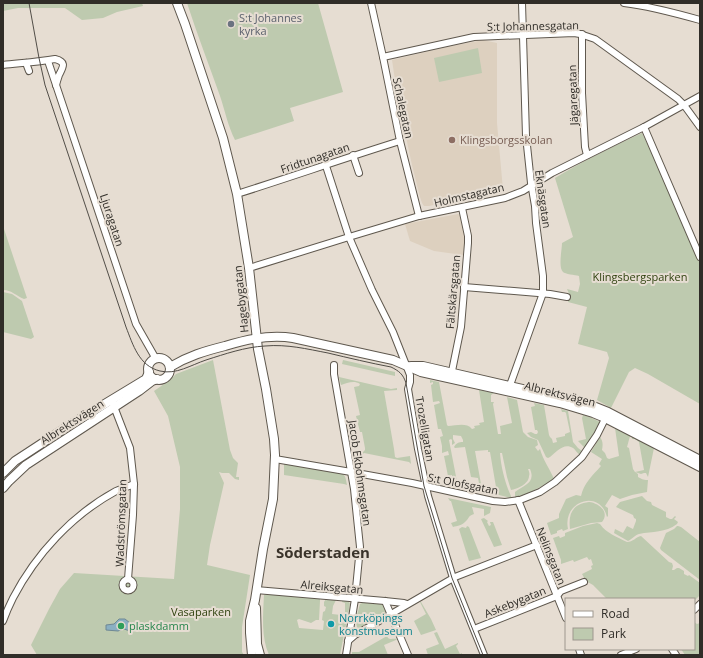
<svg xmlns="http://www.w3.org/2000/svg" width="703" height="658" font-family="'Open Sans',sans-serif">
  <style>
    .built { fill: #ddd0bf }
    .green { fill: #becaaf }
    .water { fill: #8aafc2; stroke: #6f8894 }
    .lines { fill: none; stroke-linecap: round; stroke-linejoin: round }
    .street-casing { stroke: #5f584e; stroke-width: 8 }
    .secondary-casing { stroke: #5f584e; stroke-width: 10 }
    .street { stroke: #fff; stroke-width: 6 }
    .secondary { stroke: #fff; stroke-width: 8 }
    .tram { stroke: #514d47; stroke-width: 1 }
    .worship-dot { fill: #6b7280; stroke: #e6ddd2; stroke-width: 1.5 }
    .education-dot { fill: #8d6e63; stroke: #e6ddd2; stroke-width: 1.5 }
    .culture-dot { fill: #0f9aa8; stroke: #e6ddd2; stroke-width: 1.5 }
    .leisure-dot { fill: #2e9e5b; stroke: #e6ddd2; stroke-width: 1.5 }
    .labels { text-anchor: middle; stroke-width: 4; stroke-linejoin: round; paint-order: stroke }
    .worship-label { font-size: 11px; fill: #5b616d; stroke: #e6ddd2; text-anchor: start }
    .street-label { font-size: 11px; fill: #302d28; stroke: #e6ddd2 }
    .education-label { font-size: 11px; fill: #785e54; stroke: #e6ddd2; text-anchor: start }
    .park-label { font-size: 11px; fill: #30420f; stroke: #e6ddd2 }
    .culture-label { font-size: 11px; fill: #0d838f; stroke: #e6ddd2; text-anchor: start }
    .leisure-label { font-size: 11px; fill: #27864d; stroke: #e6ddd2; text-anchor: start }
    .district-label { font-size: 15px; font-weight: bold; fill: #3a332a; stroke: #e6ddd2 }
  </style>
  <rect width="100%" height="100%" fill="#e6ddd2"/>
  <g class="built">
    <polygon points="483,40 497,43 497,123 503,190 473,197 429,206 424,206 422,203 420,197 412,165 398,100 392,60 447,47"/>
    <polygon points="458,214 461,216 465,241 463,255 434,251 410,241 405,224"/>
  </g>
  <g class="green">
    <polygon points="3,3 142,3 143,6 117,12 103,18 82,20 65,8 18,8 3,11"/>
    <path d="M187 3H318L343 92 290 108 294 121 235 140C228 126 225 111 220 96 209 65 197 34 187 3Z"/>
    <polygon points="478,48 482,73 439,82 434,58"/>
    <path d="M642 133 659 168 700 264V404L648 374 635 368 629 372 611 408 597 400 609 358 607 352 578 344 587 307 568 302 570 296 567 289 578 292 580 284 579 276C575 275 565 274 563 272 558 267 562 250 562 243L573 237 555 178C583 161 612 147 642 133Z"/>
    <path d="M3 226 27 298 24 299C16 296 12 290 3 290Z"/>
    <polygon points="3,292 12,294 22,301 34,337 31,339 3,332"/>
    <polygon points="213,360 230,450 233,458 238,463 236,477 239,477 239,480 235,479 229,473 222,473 219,472 224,483 210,545 207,565 250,575 242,627 242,652 244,655 37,655 31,645 49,609 60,589 74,573 174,579 180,509 180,467 168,416 154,391 170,380 176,374"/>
    <polygon points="343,360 395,372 395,376 342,364"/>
    <path d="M339 377 391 389 397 388V390L384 391 394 449 395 457 397 458 410 456 411 464 409 462 364 453 354 462 352 453 354 452 358 457 365 450V448L362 432H360L356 416 360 415 354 387 359 386 360 384C354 380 347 383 341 385Z"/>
    <path d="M430 380 439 382 447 425 448 426C456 426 466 422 472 429L475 428 474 426 480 425 479 423 484 422 479 390 494 393 491 395V402H494L493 404 498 434H501L500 426 512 423 507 397 517 400 523 432 528 437 537 440 538 445 535 447 538 451 540 449C543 460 550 469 554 479 544 485 528 495 515 497V492C524 485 536 483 530 469H528C529 471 530 474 529 476 529 484 517 489 511 490L507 477 502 453H500C501 467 505 483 511 496V498L495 494 494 488 496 487 490 452H488V450L475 451 481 484 479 483 478 478 471 477 465 447 455 448 454 447C456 443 459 442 463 442V440L461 436 453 435V439L455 443 452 445V440L451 439 449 440 458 487 449 485 450 483 453 484 452 475 448 476 444 456 449 455 448 451 442 453V446L440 437 443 436 441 429H438L434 405 440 403 439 401 433 402 431 385 433 384V382L430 383Z"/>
    <path d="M534 403 544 405 549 435 550 437 552 439 553 443 557 442 556 438 565 436V434L570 432 566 413 565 412H562L561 409 568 411 573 442 578 448 582 451 580 455C577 453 575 449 573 448 564 442 556 452 550 457L548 458 546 457 538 440 531 437 527 433 531 432 535 434H537L538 432 537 430H535L531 407 535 406Z"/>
    <polygon points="583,415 592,418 600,422 591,439 585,448 578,441 586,439 582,418"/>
    <path d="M615 428 630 436 627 447 629 448 633 469 635 472 644 470 639 442 635 439H632V438L633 437 654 448 648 477 646 473H644L641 474 635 472 638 474V477C642 479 642 480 648 480L647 492 632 495 620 499 612 495 605 506 608 508V516L607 517C600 488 562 501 568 529L563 531 562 529 557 531V533L551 535 547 523 559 518V514L566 499 576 495 581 496C584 483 592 476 601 466L599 464 602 459 591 452 600 437C603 441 603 445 602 450L605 453 607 458 609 459 619 456Z"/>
    <path d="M284 463 341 473C346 475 346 480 347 485L344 484 284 475Z"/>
    <path d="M642 496 647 501 651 502 652 505 666 512V517L670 519H672L675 516 676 517 674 519 678 522 677 524C665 533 653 531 639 534 635 535 632 539 628 541L614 533 615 529 623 533 627 526 633 529 636 521V519L634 518 633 515 616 507 620 502Z"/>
    <path d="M448 498 491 507 490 513 484 516V509L472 507 474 514C468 516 470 517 466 521 463 525 457 526 453 527L451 523 457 521 451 501H450Z"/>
    <path d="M589 502C599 503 610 512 602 522L591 523 570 529C568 513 573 504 589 502Z"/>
    <polygon points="484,518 488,521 487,522 489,526 491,525 490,522 493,522 502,545 494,547 481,519"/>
    <path d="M597 523 600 524C606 533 617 537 627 542 633 542 636 537 641 536L669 562 672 563 673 566 672 570H674L677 568H679L684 571V574L688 576 689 575 700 583V595L694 601V599H607L593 585 586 581 582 574 592 569 591 566 593 565 591 559 589 560 587 557 574 562 573 560 561 564V560L553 538 559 536 560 538 565 536V533L583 526Z"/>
    <polygon points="467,526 469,527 481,558 469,561 459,529 462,527 466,528"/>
    <polygon points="677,526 678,526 681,527 700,542 700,580 661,550 660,548 666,533 674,529"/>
    <path d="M266 594H278L320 599V601L319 620H316L311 623 299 619 297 620 299 628 323 630 324 621 322 620 323 612 325 611 326 607 324 606V602L326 599H335L336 600 333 606 332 614 341 615 345 614V603L342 602V600H344L349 602 350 604 340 655H269C261 637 263 615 264 595Z"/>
    <path d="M364 602 382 604 384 606 387 611 386 614 358 629C354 622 358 612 360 604Z"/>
    <polygon points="420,602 421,602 431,619 436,630 421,635 414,621 426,614"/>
    <polygon points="694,622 697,624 700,623 700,655 685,655 681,649 694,649"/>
    <polygon points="437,632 445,649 458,643 458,644 456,646 460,654 462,653 462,655 428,655 426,649 439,644 434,633"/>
    <path d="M387 636 388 638C391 640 393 638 397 639L396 640 384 645 388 655H361L352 654V652H359Z"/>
  </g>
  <polygon class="water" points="119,619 125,619 130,623 135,623 136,624 136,628 133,632 124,629 118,631 106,630 106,625 114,624"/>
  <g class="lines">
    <g class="street-casing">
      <g id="street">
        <polyline points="371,3 383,57 400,141 419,216"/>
        <path d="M624 3C649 6 675 13 700 20"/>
        <polyline points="582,34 582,93 585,147 587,155"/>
        <polyline points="383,57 474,37 574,33 580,34 595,39 602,44 678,99 684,105 700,127"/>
        <polyline points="48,61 136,324 156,359"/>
        <polyline points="26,63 29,71"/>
        <path d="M3 65C21 63 38 62 55 59 67 62 63 67 59 75 58 78 57 81 56 85"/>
        <polyline points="644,127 700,257"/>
        <polyline points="353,155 359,173"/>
        <polyline points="326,166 349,237 372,290 393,332 410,375 410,382 408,389 418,449 428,496 453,578 484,655"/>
        <path d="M237 194C291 177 345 158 400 141"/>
        <polyline points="249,268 349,237 419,216 505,198 523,191 552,173 644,127 700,96"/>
        <polyline points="464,287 550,294 567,297"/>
        <polyline points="334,365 334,374 354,489 360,547 355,599 346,655"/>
        <polyline points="451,376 461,327 468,243 468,236 462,208"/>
        <polyline points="509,388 543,293 543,276 536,223 535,206 531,183 526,136 522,3"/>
        <polyline points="113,404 130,448 134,484 133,515 128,579"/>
        <polyline points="275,459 351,472 412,483 493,501 505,502 520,500 540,492 555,482 582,457 597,435 607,415"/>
        <polyline points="518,500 566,618"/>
        <circle cx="128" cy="585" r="5.5"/>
        <polyline points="256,590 385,601 404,603 407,604"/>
        <polyline points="385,601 408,655"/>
        <polyline points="694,610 700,604"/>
        <path d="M3 621C6 613 9 606 13 598 36 554 72 515 116 491 122 488 128 487 134 484"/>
        <polyline points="474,629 557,596 561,591 584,582"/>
        <polyline points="348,641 355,635 455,577 537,545"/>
        <polyline points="579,649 581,655"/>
        <polyline points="672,649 676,655"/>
        <polyline points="621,655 636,649"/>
      </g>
    </g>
    <g class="secondary-casing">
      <g id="secondary">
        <polyline points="177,3 185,24 223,138 237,194 249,268 258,349 266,389 274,439 275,455 273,499 263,549 255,600 250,621 250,633 252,655"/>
        <circle cx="159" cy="369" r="11"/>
        <polyline points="411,366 423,366 588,404 608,412 700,460"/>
        <path d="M170 367C188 356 205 351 225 346 247 339 270 334 293 338L393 360 421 372 560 403 593 413 605 418 700 467"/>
        <polyline points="3,473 15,461 70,425 146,379 149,372"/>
        <polyline points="3,488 9,481 26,465 139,391 152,381 157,379"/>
        <polyline points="256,608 257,644 260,655"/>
      </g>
    </g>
    <use href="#street" class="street"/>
    <use href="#secondary" class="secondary"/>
    <path class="tram" d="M29 3 39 58 45 85 126 327C133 345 139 366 160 371 176 375 191 365 206 360 225 354 245 347 265 346 287 344 307 349 328 353 349 358 370 363 391 367 399 371 403 374 406 383L424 486 452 578 483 655"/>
  </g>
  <circle class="worship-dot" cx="231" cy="24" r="4"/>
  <circle class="education-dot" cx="452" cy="140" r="4"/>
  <circle class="culture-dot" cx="331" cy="624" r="4"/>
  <circle class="leisure-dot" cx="121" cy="626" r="4"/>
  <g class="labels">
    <g class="worship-label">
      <text x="239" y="22">S:t Johannes<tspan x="239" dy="13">kyrka</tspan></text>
    </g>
    <g class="street-label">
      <text transform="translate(533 26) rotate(-1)" y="4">S:t Johannesgatan</text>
      <text transform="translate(573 95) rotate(-92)" y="4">Jägaregatan</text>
      <text transform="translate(403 108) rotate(78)" y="4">Schalegatan</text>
      <text transform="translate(315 158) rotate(-19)" y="4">Fridtunagatan</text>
      <text transform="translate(469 195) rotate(-13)" y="4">Holmstagatan</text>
      <text transform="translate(543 199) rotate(82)" y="4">Eknäsgatan</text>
      <text transform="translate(112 220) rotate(72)" y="4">Ljuragatan</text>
      <text transform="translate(453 292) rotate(-85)" y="4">Fältskärsgatan</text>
      <text transform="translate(241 299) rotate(-96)" y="4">Hagebygatan</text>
      <text transform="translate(560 394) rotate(14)" y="4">Albrektsvägen</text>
      <text transform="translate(72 422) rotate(-33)" y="4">Albrektsvägen</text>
      <text transform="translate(425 429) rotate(80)" y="4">Trozelligatan</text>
      <text transform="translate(360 473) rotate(82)" y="4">Jacob Ekbohmsgatan</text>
      <text transform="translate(463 484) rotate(11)" y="4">S:t Olofsgatan</text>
      <text transform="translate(121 523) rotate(-88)" y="4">Wadströmsgatan</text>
      <text transform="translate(551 556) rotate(68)" y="4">Nelinsgatan</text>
      <text transform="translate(332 587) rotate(5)" y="4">Alreiksgatan</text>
      <text transform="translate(515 602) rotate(-22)" y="4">Askebygatan</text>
    </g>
    <g class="education-label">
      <text x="460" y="144">Klingsborgsskolan</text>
    </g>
    <g class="park-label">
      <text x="640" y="281">Klingsbergsparken</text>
      <text x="201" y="616">Vasaparken</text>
    </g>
    <g class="culture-label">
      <text x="339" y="622">Norrköpings<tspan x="339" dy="13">konstmuseum</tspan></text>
    </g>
    <g class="leisure-label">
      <text x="129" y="630">plaskdamm</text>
    </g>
    <g class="district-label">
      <text x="323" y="558">Söderstaden</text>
    </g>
  </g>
  <rect width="703" height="658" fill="none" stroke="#302d28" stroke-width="8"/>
  <rect x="565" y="598" width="130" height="52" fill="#e6ddd2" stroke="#9d978e"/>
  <rect x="573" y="611" width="20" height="6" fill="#ffffff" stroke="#9d978e"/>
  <text x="601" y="618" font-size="12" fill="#302d28">Road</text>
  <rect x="573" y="628" width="20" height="12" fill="#becaaf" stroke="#9d978e"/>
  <text x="601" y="638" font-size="12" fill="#302d28">Park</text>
</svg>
